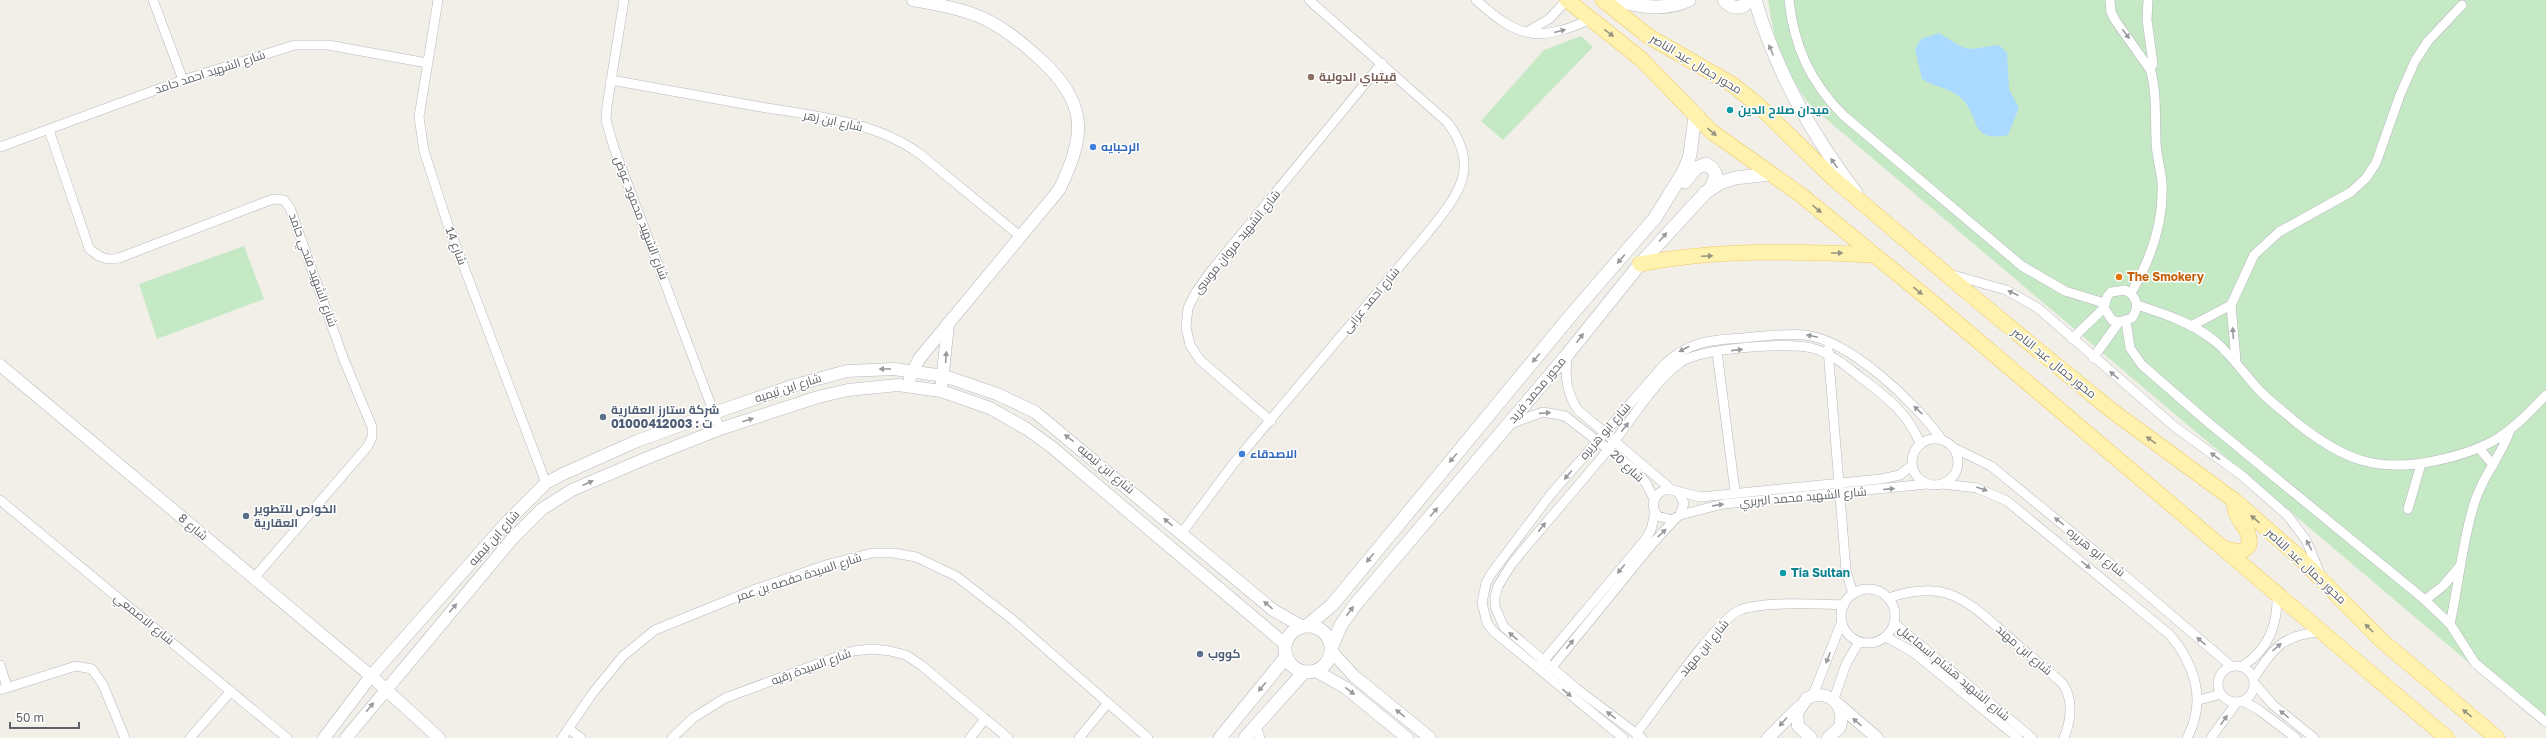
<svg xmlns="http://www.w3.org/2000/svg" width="2546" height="738" font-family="'Golos Text',Cairo,sans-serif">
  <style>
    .green { fill: #c5e8c5 }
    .water { fill: #aadaff }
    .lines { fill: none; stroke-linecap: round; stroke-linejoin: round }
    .minor-casing { stroke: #b5b8bc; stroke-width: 10 }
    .tertiary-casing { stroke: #b5b8bc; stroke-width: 13 }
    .secondary-casing { stroke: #b6babf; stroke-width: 14 }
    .primary-casing { stroke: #f2c960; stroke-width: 16 }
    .minor { stroke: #fff; stroke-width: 9 }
    .tertiary { stroke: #fff; stroke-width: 12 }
    .secondary { stroke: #fff; stroke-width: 13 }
    .primary { stroke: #fff2af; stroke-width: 15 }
    .oneway { fill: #979a9d }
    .oneway2 { fill: #979581 }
    .education-dot { fill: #8d6e63; stroke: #fff; stroke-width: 1.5 }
    .culture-dot { fill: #0f9aa8; stroke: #fff; stroke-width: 1.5 }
    .shop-dot { fill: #3f7fe0; stroke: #fff; stroke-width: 1.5 }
    .food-dot { fill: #e8710a; stroke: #fff; stroke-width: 1.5 }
    .service-dot { fill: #5c6f8a; stroke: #fff; stroke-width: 1.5 }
    .labels { text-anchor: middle; stroke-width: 3; stroke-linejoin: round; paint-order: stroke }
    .street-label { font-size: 12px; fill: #5f6368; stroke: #fff }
    .education-label { font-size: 12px; font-weight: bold; fill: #785e54; stroke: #fff; text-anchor: start }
    .culture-label { font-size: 12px; font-weight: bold; fill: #0d838f; stroke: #fff; text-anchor: start }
    .shop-label { font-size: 12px; font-weight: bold; fill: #366cbe; stroke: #fff; text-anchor: start }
    .food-label { font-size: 12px; font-weight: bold; fill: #c56008; stroke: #fff; text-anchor: start }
    .service-label { font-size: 12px; font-weight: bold; fill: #4e5e75; stroke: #fff; text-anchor: start }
  </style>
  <rect width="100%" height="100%" fill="#f1efe8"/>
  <g class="green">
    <path d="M1768 0H2546V728L1812 107C1783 72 1775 45 1768 0Z"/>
    <polygon points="1581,36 1593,47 1503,140 1481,121 1544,50"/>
    <polygon points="244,246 264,299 157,339 139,284"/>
  </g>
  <path class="water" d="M1939 33 1962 47 1970 49 1999 45 2007 53 2009 89 2019 108 2008 135C1968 143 1981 116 1961 98 1950 88 1935 87 1922 79L1915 49 1921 39Z"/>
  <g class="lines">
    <g class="minor-casing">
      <g id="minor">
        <polyline points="153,0 183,80"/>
        <polyline points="438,0 419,117 424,151 448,225 546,483"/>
        <polyline points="624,0 607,106 606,120 614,148 720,429"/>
        <path d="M1476 0C1518 38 1538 43 1591 19"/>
        <path d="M1789 0C1794 46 1810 82 1843 115L2022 266 2065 291 2104 303"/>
        <polyline points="2110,0 2111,12 2115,20 2149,68 2153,64 2147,20 2148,0"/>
        <polyline points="1527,32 1549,19 1567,0"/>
        <path d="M611 80C661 89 711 98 761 107 816 116 874 121 920 154L1021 237"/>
        <path d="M49 130 89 248C98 257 106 261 119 258L273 199 284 200 290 208 344 360 372 427V437L368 446 254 578"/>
        <polyline points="0,147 183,80 295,45 328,45 427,63"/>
        <polyline points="1949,274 2006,290 2038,308 2175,427 2240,474 2287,515 2306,540 2321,576"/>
        <path d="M2131 293C2151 259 2164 223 2162 183 2161 169 2156 155 2156 141 2155 116 2157 92 2150 68"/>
        <path d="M2137 305C2165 314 2193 323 2216 342 2233 357 2245 375 2261 392 2272 403 2285 413 2297 423 2342 459 2376 473 2434 461 2491 449 2507 436 2546 395"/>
        <polyline points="2126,321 2130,348 2142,365 2210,424 2425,600 2450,624 2475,663 2546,722"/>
        <polyline points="2191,326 2231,305"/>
        <path d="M2072 339 2104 308 2107 297 2111 292 2125 290C2137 296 2140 306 2132 318L2119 322 2112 320 2104 308"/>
        <polyline points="1828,349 1846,570 1853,594"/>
        <polyline points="1717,352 1735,491"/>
        <path d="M1567 356C1565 376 1566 392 1578 410L1672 490"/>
        <polyline points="2093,358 2119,322"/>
        <polyline points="2236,361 2231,305 2254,255 2279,232 2351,192 2366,178 2376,163 2400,95 2415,61 2428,41 2462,5"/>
        <polyline points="1271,421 1200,360 1190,345 1186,327 1188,308 1196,292 1211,271 1382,63"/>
        <polyline points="1510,424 1543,412 1565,416 1635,470 1646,483 1654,499"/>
        <circle cx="1935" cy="462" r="23"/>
        <polyline points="1954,448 1991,466 2135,584 2231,666"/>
        <polyline points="2479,448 2493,465"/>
        <path d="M1943 484 1977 488 2007 501 2169 634C2195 664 2207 701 2187 738"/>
        <path d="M1678 492 1684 503 1680 515 1672 520 1658 516C1649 506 1654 493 1667 489L1701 497 1881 479 1900 475 1912 465"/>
        <polyline points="0,500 287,738"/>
        <polyline points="2408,509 2421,464"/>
        <polyline points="1680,515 1723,504 1927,484"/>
        <path d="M1181 534 1234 463 1426 235C1456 197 1483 169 1447 122L1309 0"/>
        <circle cx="1868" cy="616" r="27"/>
        <path d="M1888 598C1948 578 1967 601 2010 638 2027 654 2046 668 2063 684 2074 701 2071 720 2064 738"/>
        <polyline points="2425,600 2443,586 2460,566"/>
        <polyline points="1895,624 2032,738"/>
        <path d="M2450 624C2459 583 2462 541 2475 501 2483 476 2500 457 2509 433"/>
        <polyline points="1886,637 1913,652 2018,738"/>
        <polyline points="0,665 7,687"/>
        <polyline points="1540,665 1645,540 1651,530 1655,513"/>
        <circle cx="2236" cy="684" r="18"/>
        <path d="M2243 666C2269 648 2278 625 2277 594"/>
        <polyline points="1548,672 1653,543 1676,518"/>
        <path d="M2254 678C2273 648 2284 634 2321 632"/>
        <polyline points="2255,684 2273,705 2314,738"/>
        <polyline points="0,690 76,666 92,669 103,685 125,738"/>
        <polyline points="1813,695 1842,621"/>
        <polyline points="1834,699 1846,664 1859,642"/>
        <polyline points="2199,700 2221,694"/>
        <polyline points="2243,701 2259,710 2296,738"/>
        <polyline points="1256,726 1260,738"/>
        <polyline points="569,729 581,738"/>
        <path d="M1636 734C1656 709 1716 620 1740 610 1761 601 1820 604 1844 605"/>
        <polyline points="190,738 231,691"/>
        <polyline points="562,738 592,694 623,656 655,630 756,589 829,564 872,553 894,553 916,557 956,576 1013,620 1148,738"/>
        <polyline points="672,738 693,718 725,698 853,651 872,649 890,651 906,655 921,665 1008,738"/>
        <polyline points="970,738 985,719"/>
        <polyline points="1079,738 1107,704"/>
        <path d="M1623 738 1493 631 1487 623 1482 603 1486 583 1491 574 1551 494 1664 365C1689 341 1711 340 1744 338 1764 336 1786 333 1805 335 1850 340 1917 404 1942 440"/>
        <path d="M1642 738 1577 689 1504 627 1495 607V597L1498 586 1511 565C1543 525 1578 487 1610 447 1631 421 1654 381 1681 362 1702 348 1787 342 1812 348 1827 352 1839 360 1851 370 1878 391 1908 410 1920 444"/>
        <polyline points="2211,738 2237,702"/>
      </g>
    </g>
    <g class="tertiary-casing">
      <g id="tertiary">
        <polyline points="0,365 371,676 439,738"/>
        <path d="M910 378 919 359 1059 190C1087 134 1087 102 1040 59 993 16 974 11 913 0"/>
        <polyline points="942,383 948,324"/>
        <polyline points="1332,652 1354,676 1430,738"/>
        <polyline points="1316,671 1346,688 1407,738"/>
        <polyline points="1839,705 1877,738"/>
        <polyline points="324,738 371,676 506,523 546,483 563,474 637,441 714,413 792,386 847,371 894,369 944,376 997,394 1035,412 1273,610 1301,626"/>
        <polyline points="346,738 512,539 542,509 572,490 647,458 720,429 818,397 848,390 898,385 941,391 990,408 1027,429 1053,448 1285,644"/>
        <polyline points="1768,738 1799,707"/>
        <path d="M1811 738 1798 726 1797 713 1807 698C1828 688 1846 705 1840 727L1828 738"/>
      </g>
    </g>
    <g class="secondary-casing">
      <g id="secondary">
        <path d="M1612 0C1638 6 1664 12 1689 0"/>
        <path d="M1724 0C1731 9 1743 10 1749 0"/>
        <path d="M1755 0C1776 72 1811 133 1856 193"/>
        <polyline points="1685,182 1696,168 1706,164 1712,168 1716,175 1711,188"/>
        <polyline points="1308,625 1332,605 1572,314 1655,218 1684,171 1690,155 1695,116"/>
        <circle cx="1308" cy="649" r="23"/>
        <polyline points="1332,646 1341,625 1355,605 1567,355 1640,264 1706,192 1722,182 1735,178 1770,174"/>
        <polyline points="1220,738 1286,657"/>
        <polyline points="1245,738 1304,672"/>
      </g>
    </g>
    <g class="primary-casing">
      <g id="primary">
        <polyline points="1567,0 1641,59 1712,132 1801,195 1937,306 2447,738"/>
        <polyline points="1603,0 1648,36 1733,85 1758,105 1834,179 1978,301 2111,410 2235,501 2300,558 2381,640 2497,738"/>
        <path d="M1640 264C1716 249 1797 251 1874 255"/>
        <path d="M2223 548C2233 551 2243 555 2249 545 2252 527 2232 519 2235 501"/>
      </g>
    </g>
    <use href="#minor" class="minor"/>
    <use href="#tertiary" class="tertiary"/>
    <use href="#secondary" class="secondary"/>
    <use href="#primary" class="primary"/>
  </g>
  <defs><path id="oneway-solid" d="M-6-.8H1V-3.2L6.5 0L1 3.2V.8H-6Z"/></defs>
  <g class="oneway">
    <use href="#oneway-solid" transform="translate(1560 31) rotate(-14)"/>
    <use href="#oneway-solid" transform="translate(2126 34) rotate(53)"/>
    <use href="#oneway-solid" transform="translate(1771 50) rotate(-112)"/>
    <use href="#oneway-solid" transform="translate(1834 163) rotate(-125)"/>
    <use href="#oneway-solid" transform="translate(1663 237) rotate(-49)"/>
    <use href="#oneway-solid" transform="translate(1621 259) rotate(130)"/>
    <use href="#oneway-solid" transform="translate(2013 293) rotate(-155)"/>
    <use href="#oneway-solid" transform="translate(2233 333) rotate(-94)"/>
    <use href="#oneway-solid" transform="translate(1812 336) rotate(-168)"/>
    <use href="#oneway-solid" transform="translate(1580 338) rotate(-53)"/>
    <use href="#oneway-solid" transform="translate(1684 349) rotate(152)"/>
    <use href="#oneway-solid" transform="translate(1737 350) rotate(-6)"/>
    <use href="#oneway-solid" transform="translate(946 357) rotate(-86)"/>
    <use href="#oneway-solid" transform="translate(1536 358) rotate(130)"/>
    <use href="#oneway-solid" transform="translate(885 369) rotate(-180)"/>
    <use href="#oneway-solid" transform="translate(2114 375) rotate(-140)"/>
    <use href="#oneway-solid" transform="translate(1918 410) rotate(-137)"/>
    <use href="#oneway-solid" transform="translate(1545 413) rotate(-4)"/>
    <use href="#oneway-solid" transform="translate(748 420) rotate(-18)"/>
    <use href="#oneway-solid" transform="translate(1625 427) rotate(-52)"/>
    <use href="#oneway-solid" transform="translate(1069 438) rotate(-142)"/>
    <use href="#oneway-solid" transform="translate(2215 456) rotate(-144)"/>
    <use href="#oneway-solid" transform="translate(1453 458) rotate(130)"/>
    <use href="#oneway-solid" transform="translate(1568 475) rotate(130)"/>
    <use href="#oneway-solid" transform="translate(588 483) rotate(-24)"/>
    <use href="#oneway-solid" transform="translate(1889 489) rotate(-5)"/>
    <use href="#oneway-solid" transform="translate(1982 489) rotate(19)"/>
    <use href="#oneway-solid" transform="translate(1718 505) rotate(-8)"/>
    <use href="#oneway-solid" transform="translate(1434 512) rotate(-50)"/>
    <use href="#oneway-solid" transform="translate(2059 521) rotate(-141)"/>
    <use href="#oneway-solid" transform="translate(1168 522) rotate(-139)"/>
    <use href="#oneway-solid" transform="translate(1542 527) rotate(-51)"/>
    <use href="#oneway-solid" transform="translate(1662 533) rotate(-44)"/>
    <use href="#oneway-solid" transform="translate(2309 545) rotate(-118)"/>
    <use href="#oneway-solid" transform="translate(1370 558) rotate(129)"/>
    <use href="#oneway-solid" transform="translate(2086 565) rotate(39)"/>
    <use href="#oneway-solid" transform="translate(1621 569) rotate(130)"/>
    <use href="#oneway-solid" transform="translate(1268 605) rotate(-140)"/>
    <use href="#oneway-solid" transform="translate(453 608) rotate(-50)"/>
    <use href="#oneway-solid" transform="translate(1350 611) rotate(-53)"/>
    <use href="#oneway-solid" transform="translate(1513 636) rotate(-139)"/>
    <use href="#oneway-solid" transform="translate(2201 641) rotate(-139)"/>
    <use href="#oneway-solid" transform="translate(1570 644) rotate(-51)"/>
    <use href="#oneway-solid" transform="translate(2277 647) rotate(-42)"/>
    <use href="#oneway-solid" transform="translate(1828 658) rotate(111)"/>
    <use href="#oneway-solid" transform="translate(1262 687) rotate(130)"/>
    <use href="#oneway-solid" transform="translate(1350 691) rotate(37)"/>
    <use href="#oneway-solid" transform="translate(1567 693) rotate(39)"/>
    <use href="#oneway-solid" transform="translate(370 707) rotate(-51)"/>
    <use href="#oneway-solid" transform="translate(1400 713) rotate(-141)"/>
    <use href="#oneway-solid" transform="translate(2284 714) rotate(-141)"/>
    <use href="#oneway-solid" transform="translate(1611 715) rotate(-143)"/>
    <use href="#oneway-solid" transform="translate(2224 720) rotate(-54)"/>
    <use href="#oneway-solid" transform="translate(1783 722) rotate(132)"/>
    <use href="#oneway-solid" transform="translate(1857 722) rotate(-139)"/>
  </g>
  <g class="oneway2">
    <use href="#oneway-solid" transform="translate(1609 33) rotate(38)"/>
    <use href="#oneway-solid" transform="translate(1712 132) rotate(40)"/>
    <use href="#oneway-solid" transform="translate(1817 209) rotate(40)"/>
    <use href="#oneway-solid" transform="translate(1837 253)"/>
    <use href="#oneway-solid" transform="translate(1707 256) rotate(-3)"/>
    <use href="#oneway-solid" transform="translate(1918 291) rotate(39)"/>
    <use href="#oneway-solid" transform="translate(2151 440) rotate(-144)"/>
    <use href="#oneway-solid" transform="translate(2255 519) rotate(-139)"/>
    <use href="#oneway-solid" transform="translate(2369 628) rotate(-135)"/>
    <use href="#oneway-solid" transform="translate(2467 713) rotate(-141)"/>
  </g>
  <circle class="education-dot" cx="1311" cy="77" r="4"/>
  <g class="culture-dot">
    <circle cx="1730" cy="110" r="4"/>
    <circle cx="1783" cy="573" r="4"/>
  </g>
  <g class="shop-dot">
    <circle cx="1093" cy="147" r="4"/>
    <circle cx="1242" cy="454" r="4"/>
  </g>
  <circle class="food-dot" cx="2119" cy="277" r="4"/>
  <g class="service-dot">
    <circle cx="603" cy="417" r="4"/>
    <circle cx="246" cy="516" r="4"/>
    <circle cx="1200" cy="654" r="4"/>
  </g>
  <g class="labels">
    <g class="street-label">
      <text transform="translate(1696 64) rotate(31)" y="4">محور جمال عبد الناصر</text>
      <text transform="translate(210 72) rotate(-18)" y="4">شارع الشهيد احمد حامد</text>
      <text transform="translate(833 121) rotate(12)" y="4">شارع ابن زهر</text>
      <text transform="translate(641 218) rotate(69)" y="4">شارع الشهيد محمود عوض</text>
      <text transform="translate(1237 242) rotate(-51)" y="4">شارع الشهيد مروان موسى</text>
      <text transform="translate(456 246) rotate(69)" y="4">شارع 14</text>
      <text transform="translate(313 270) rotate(70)" y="4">شارع الشهيد فتحي حامد</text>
      <text transform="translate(1371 300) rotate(-50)" y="4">شارع احمد عرابى</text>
      <text transform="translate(2054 363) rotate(39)" y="4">محور جمال عبد الناصر</text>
      <text transform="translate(788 388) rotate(-18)" y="4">شارع ابن تيميه</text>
      <text transform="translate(1537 390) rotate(-50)" y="4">محور محمد فريد</text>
      <text transform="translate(1605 431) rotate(-49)" y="4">شارع ابو هريره</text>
      <text transform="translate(1627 466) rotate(43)" y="4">شارع 20</text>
      <text transform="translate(1106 469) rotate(40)" y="4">شارع ابن تيميه</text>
      <text transform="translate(1803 497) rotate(-5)" y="4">شارع الشهيد محمد البربري</text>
      <text transform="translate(193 527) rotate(40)" y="4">شارع 8</text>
      <text transform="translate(494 538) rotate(-48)" y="4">شارع ابن تيميه</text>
      <text transform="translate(2096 552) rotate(39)" y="4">شارع ابو هريره</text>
      <text transform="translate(2306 566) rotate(43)" y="4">محور جمال عبد الناصر</text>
      <text transform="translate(799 577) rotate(-18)" y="4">شارع السيدة حفصه بن عمر</text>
      <text transform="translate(144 619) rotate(39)" y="4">شارع الاصمعي</text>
      <text transform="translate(1704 648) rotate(-50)" y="4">شارع ابن مهند</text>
      <text transform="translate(2024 650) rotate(41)" y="4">شارع ابن مهند</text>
      <text transform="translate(811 667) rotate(-20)" y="4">شارع السيدة رقيه</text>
      <text transform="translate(1954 673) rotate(40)" y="4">شارع الشهيد هشام اسماعيل</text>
    </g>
    <g class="education-label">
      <text x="1319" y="81">قيتباي الدولية</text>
    </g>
    <g class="culture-label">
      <text x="1738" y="114">ميدان صلاح الدين</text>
      <text x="1791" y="577">Tia Sultan</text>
    </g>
    <g class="shop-label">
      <text x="1101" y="151">الرحبايه</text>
      <text x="1250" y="458">الاصدقاء</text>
    </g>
    <g class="food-label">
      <text x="2127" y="281">The Smokery</text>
    </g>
    <g class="service-label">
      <text x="611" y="414">شركة ستارز العقارية<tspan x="611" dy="14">ت : 01000412003</tspan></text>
      <text x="254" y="513">الخواص للتطوير<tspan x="254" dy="14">العقارية</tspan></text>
      <text x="1208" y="658">كووب</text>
    </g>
  </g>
  <path d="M10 722v6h69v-6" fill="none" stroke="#5f6368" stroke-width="2"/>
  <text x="16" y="722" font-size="12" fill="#5f6368" stroke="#ffffff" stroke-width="3" paint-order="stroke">50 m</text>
</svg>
